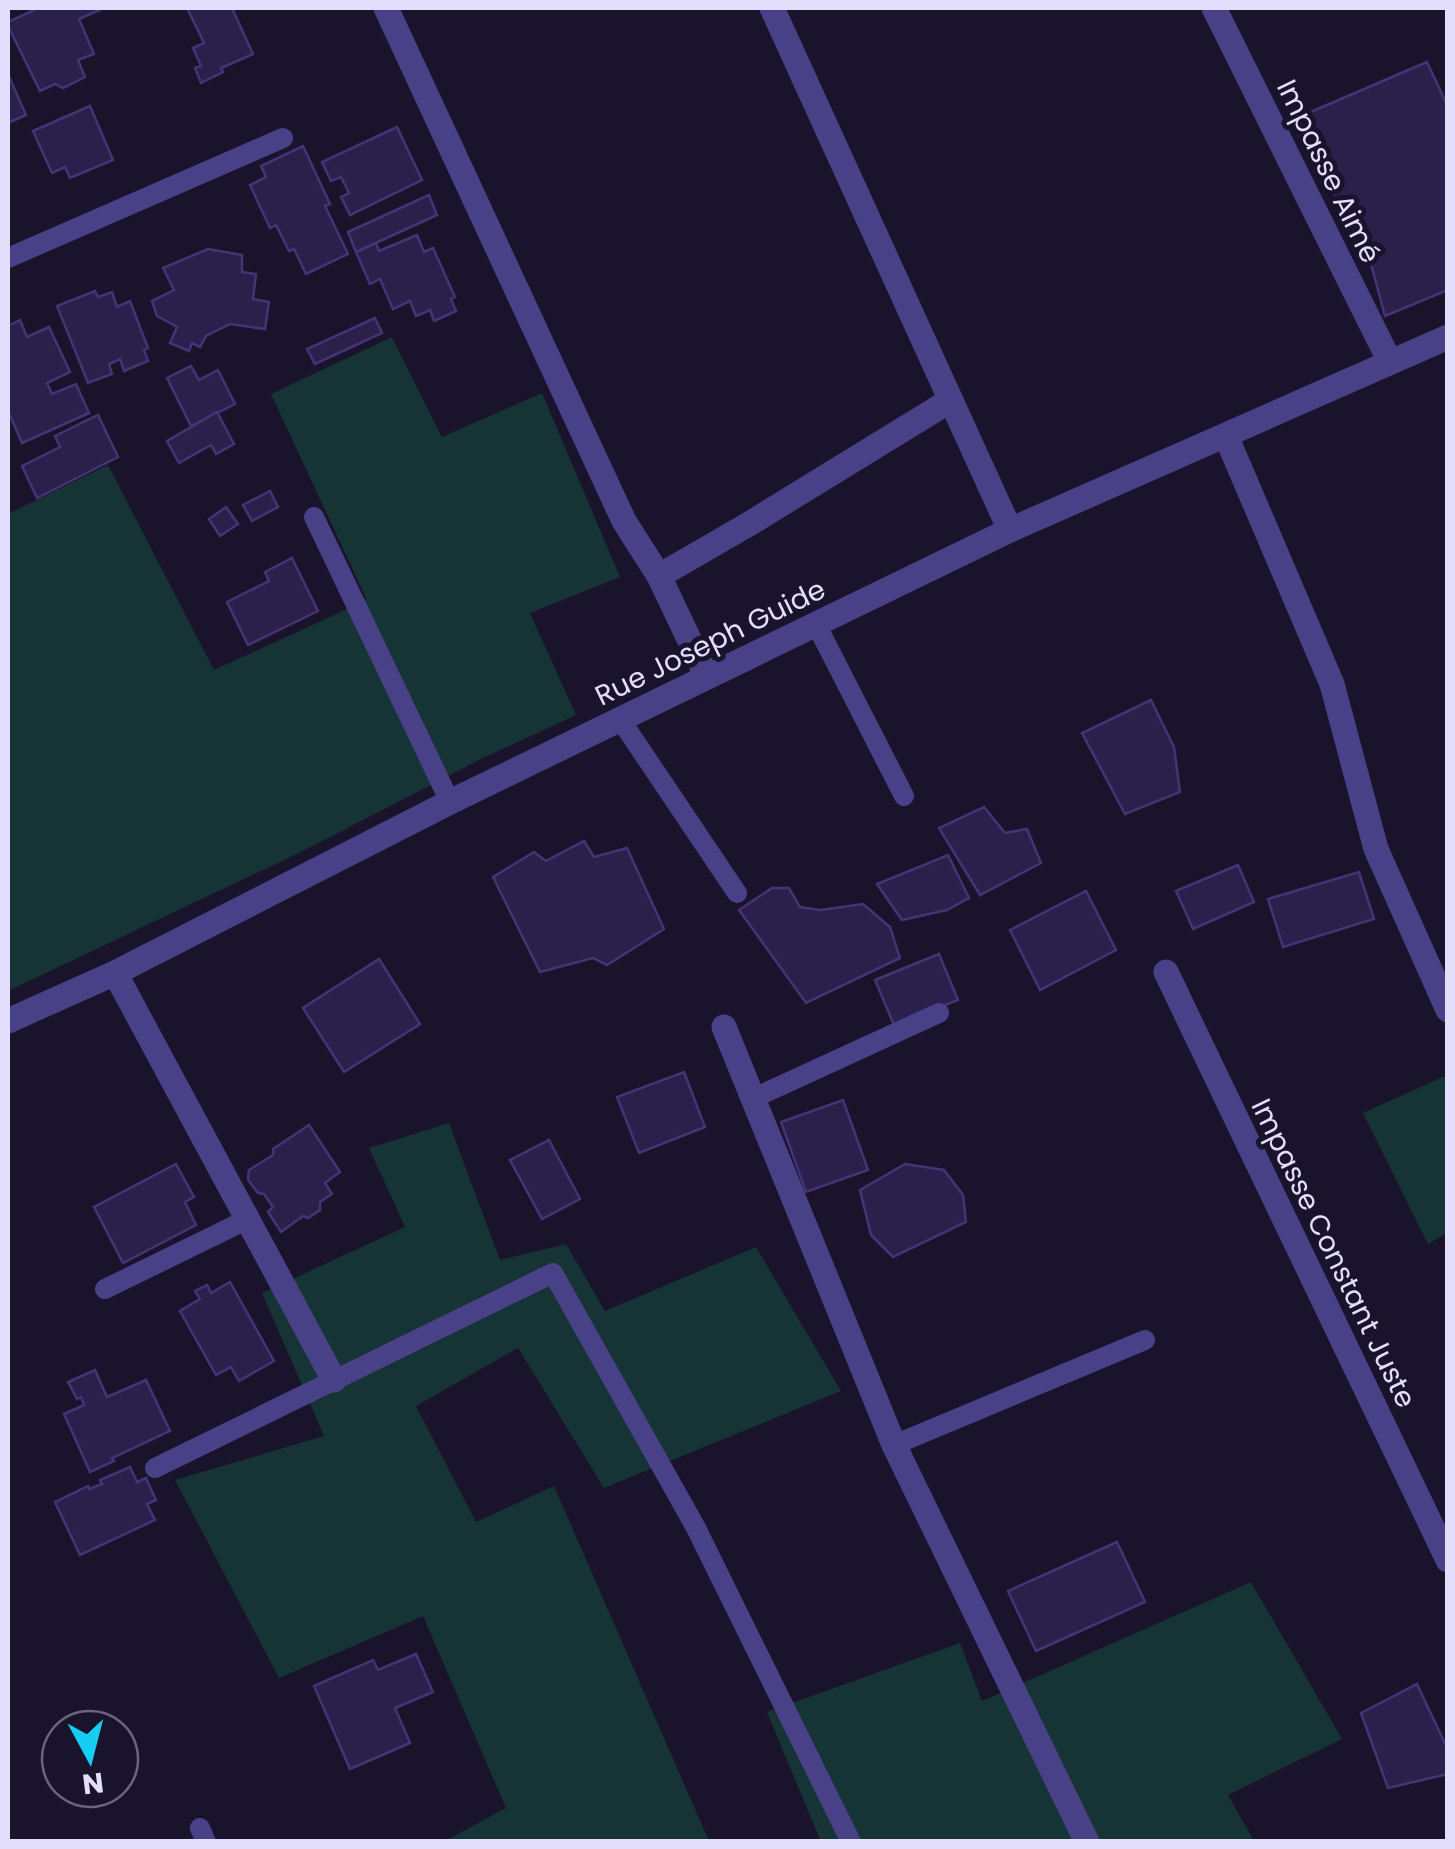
<svg xmlns="http://www.w3.org/2000/svg" width="1455" height="1849" font-family="Poppins,sans-serif">
  <style>
    .green { fill: #163435 }
    .building { fill: #2b204b; stroke: #453376; stroke-width: 2.5 }
    .lines { fill: none; stroke-linecap: round; stroke-linejoin: round }
    .service { stroke: #484187; stroke-width: 20 }
    .minor { stroke: #484187; stroke-width: 25 }
    .labels { text-anchor: middle; stroke-width: 10; stroke-linejoin: round; paint-order: stroke }
    .street-label { font-size: 28px; fill: #e4defd; stroke: #19132b }
  </style>
  <rect width="100%" height="100%" fill="#19132b"/>
  <g class="green">
    <polygon points="392,337 442,437 542,393 620,577 530,613 576,715 481,759 303,851 8,991 8,514 108,465 214,670 347,609 366,598 271,394"/>
    <polygon points="1447,1075 1447,1233 1428,1244 1363,1113"/>
    <polygon points="449,1123 500,1260 566,1244 605,1311 756,1247 841,1391 604,1488 518,1348 416,1406 476,1522 554,1486 709,1841 445,1841 506,1808 423,1616 279,1678 175,1480 324,1436 262,1293 405,1227 369,1148"/>
    <polygon points="1251,1582 1342,1739 1228,1795 1254,1841 821,1842 767,1712 960,1643 982,1701"/>
  </g>
  <g class="building">
    <polygon points="38,8 104,8 79,19 94,54 78,60 85,77 63,88 55,84 40,91 8,26 8,22"/>
    <polygon points="187,8 232,8 253,54 221,68 223,72 201,83 195,68 201,66 193,48 204,43"/>
    <polygon points="1427,62 1448,107 1448,290 1385,316 1372,268 1323,174 1310,161 1292,120"/>
    <polygon points="8,74 26,115 8,123"/>
    <polygon points="90,106 113,160 70,178 65,167 52,173 33,131"/>
    <polygon points="397,127 422,180 350,215 341,197 349,193 341,177 331,181 322,162"/>
    <polygon points="303,146 330,204 325,206 348,254 306,274 294,249 289,251 276,225 270,228 250,185 266,177 261,166"/>
    <polygon points="429,195 437,215 356,252 348,232"/>
    <polygon points="417,235 424,252 433,248 455,297 451,299 456,311 434,321 430,310 416,316 410,301 393,309 380,279 370,284 356,252 376,243 379,251"/>
    <polygon points="208,249 242,255 242,272 256,274 253,299 269,302 265,329 230,324 206,336 200,347 192,343 189,351 170,343 177,327 157,316 152,301 174,290 163,268"/>
    <polygon points="95,291 98,297 112,292 117,307 130,301 148,348 144,350 148,361 124,371 120,359 109,364 112,374 88,383 57,306"/>
    <polygon points="375,318 382,333 315,364 307,349"/>
    <polygon points="20,320 27,337 49,327 70,372 47,383 52,394 76,384 89,413 22,443 8,411 8,326"/>
    <polygon points="191,366 199,380 218,370 235,404 191,426 167,378"/>
    <polygon points="217,412 234,444 216,454 211,445 179,463 167,441"/>
    <polygon points="98,415 118,457 37,498 22,466 60,447 55,436"/>
    <polygon points="270,491 278,507 252,521 243,505"/>
    <polygon points="226,507 238,524 220,536 209,519"/>
    <polygon points="292,558 318,611 248,645 227,602 269,581 265,572"/>
    <polygon points="1151,700 1174,747 1180,792 1125,814 1082,733"/>
    <polygon points="984,807 1005,833 1027,829 1041,863 980,895 939,828"/>
    <polygon points="584,841 594,857 627,848 664,929 607,965 593,958 540,972 493,877 534,852 546,861"/>
    <polygon points="948,855 969,898 947,910 902,920 877,884"/>
    <polygon points="1238,865 1254,902 1193,929 1176,891"/>
    <polygon points="1359,872 1374,919 1283,947 1268,899"/>
    <polygon points="772,888 789,888 800,907 820,910 863,904 890,927 900,958 806,1003 739,910"/>
    <polygon points="1086,891 1116,950 1040,990 1010,930"/>
    <polygon points="939,954 958,1000 894,1025 875,980"/>
    <polygon points="379,959 420,1024 344,1072 303,1008"/>
    <polygon points="684,1072 705,1127 639,1153 617,1097"/>
    <polygon points="843,1100 868,1170 806,1192 781,1122"/>
    <polygon points="309,1125 340,1172 325,1183 332,1194 320,1202 320,1210 308,1218 303,1216 281,1232 268,1212 273,1207 264,1194 258,1193 248,1180 249,1170 273,1155 273,1149"/>
    <polygon points="549,1140 580,1199 542,1219 510,1160"/>
    <polygon points="176,1164 194,1197 185,1202 196,1225 123,1263 94,1207"/>
    <polygon points="905,1164 944,1170 963,1195 966,1222 893,1257 871,1235 860,1190"/>
    <polygon points="230,1282 274,1361 239,1381 231,1367 216,1375 180,1311 200,1299 195,1291 207,1285 211,1293"/>
    <polygon points="95,1370 107,1397 146,1380 170,1431 112,1458 114,1461 90,1472 64,1414 84,1405 81,1397 77,1399 68,1382"/>
    <polygon points="130,1467 137,1482 146,1478 156,1500 147,1504 155,1520 80,1555 55,1502 88,1486 89,1489 102,1484 100,1480"/>
    <polygon points="1117,1542 1145,1602 1036,1651 1008,1591"/>
    <polygon points="416,1654 433,1692 395,1708 410,1743 350,1769 314,1686 373,1660 378,1670"/>
    <polygon points="1417,1684 1448,1750 1448,1774 1388,1788 1361,1713"/>
  </g>
  <g class="lines">
    <g class="service">
      <polyline points="8,258 283,138"/>
      <polyline points="314,517 450,802"/>
      <polyline points="816,624 904,796"/>
      <polyline points="620,719 737,893"/>
      <polyline points="754,1098 939,1013"/>
      <polyline points="105,1289 248,1219"/>
      <polyline points="894,1445 1145,1340"/>
      <polyline points="155,1468 553,1273 696,1528 851,1842"/>
      <polyline points="200,1828 206,1842"/>
    </g>
    <g class="minor">
      <polyline points="386,8 624,521 659,576 749,524 951,400"/>
      <polyline points="772,8 1010,530"/>
      <polyline points="1214,8 1390,362"/>
      <polyline points="1226,436 1332,684 1376,849 1448,1010"/>
      <polyline points="659,576 707,677"/>
      <polyline points="1166,972 1448,1560"/>
      <polyline points="115,973 334,1380"/>
      <polyline points="8,1021 115,973 450,802 1010,530 1448,337"/>
      <polyline points="724,1027 894,1445 1087,1842"/>
    </g>
  </g>
  <g class="labels">
    <g class="street-label">
      <text transform="translate(1329 171) rotate(64)" y="10">Impasse Aimé</text>
      <text transform="translate(710 642) rotate(-26)" y="10">Rue Joseph Guide</text>
      <text transform="translate(1334 1253) rotate(64)" y="10">Impasse Constant Juste</text>
    </g>
  </g>
  <rect width="1455" height="1849" fill="none" stroke="#e4defd" stroke-width="20"/>
  <g transform="translate(90 1759) rotate(173)"><circle r="48" fill="#19132b" stroke="#6a647f" stroke-width="2.5"/>
  <path d="M0-8L18 38L0 25L-18 38Z" fill="#15cef3"/>
  <text y="-15" font-size="28" font-weight="bold" text-anchor="middle" fill="#e4defd">N</text>
  </g>
</svg>
